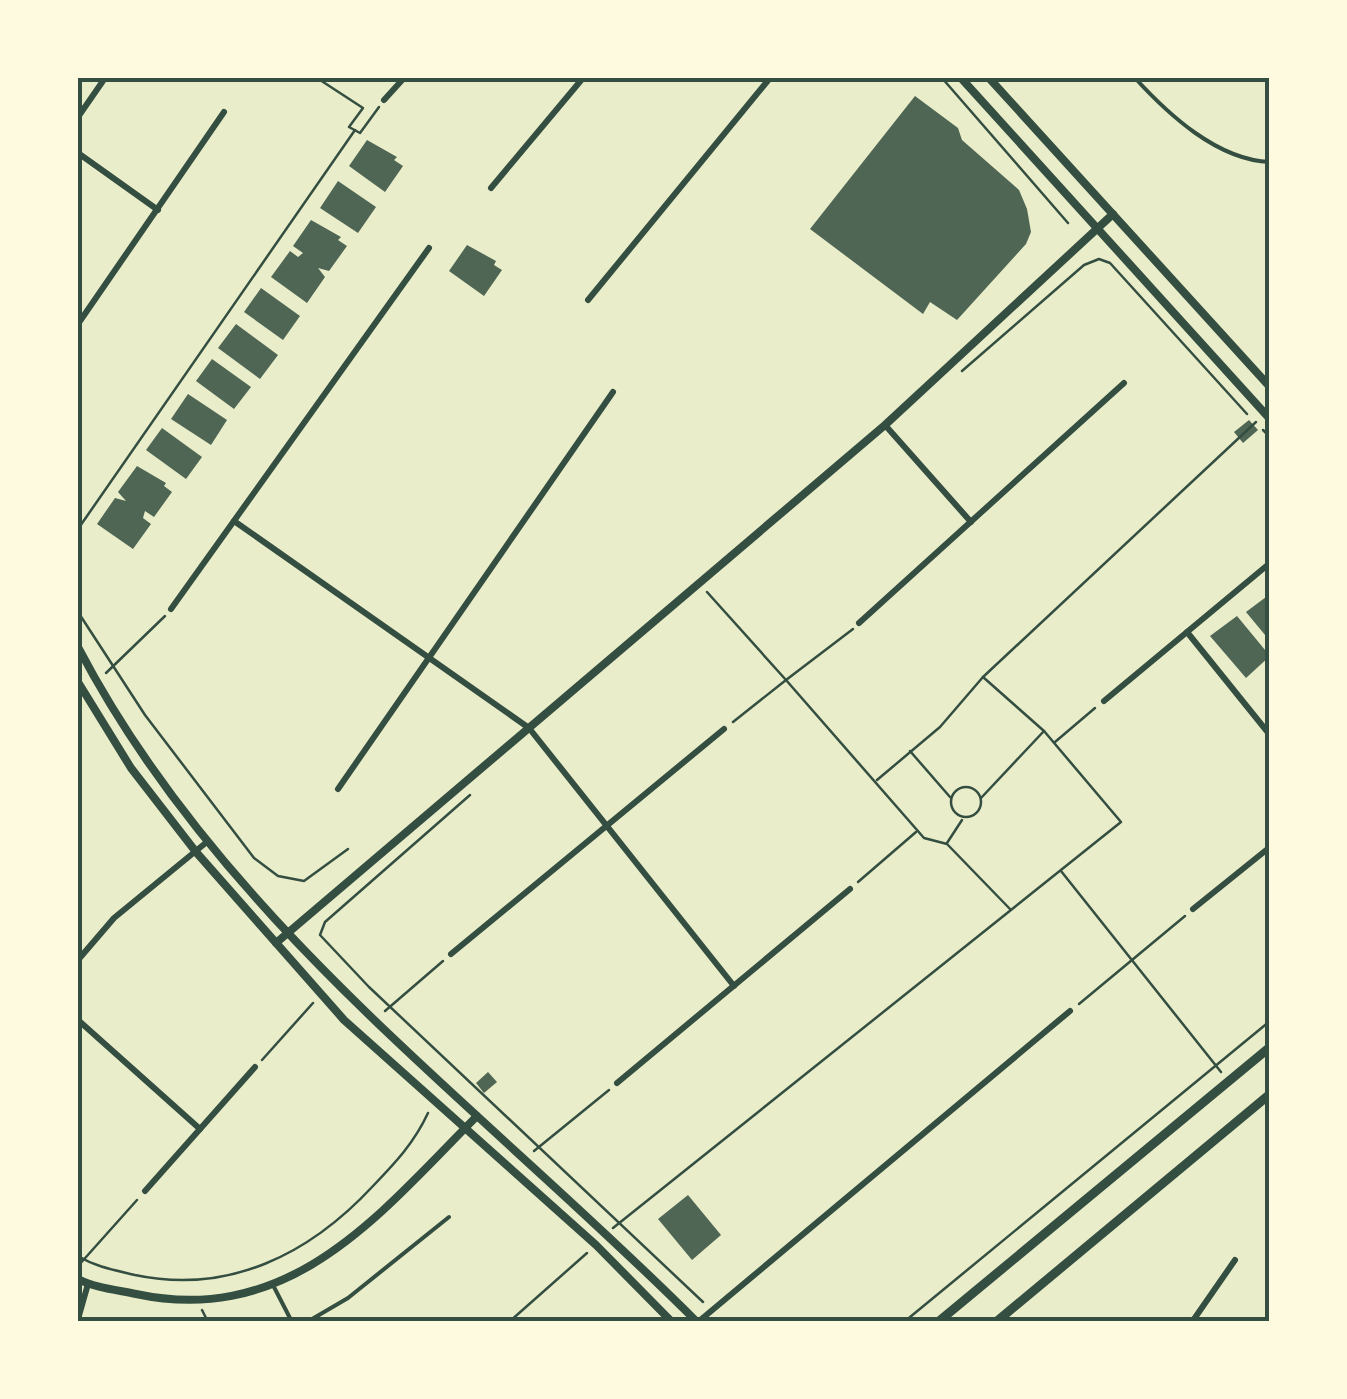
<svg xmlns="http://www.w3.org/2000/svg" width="1347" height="1399" font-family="'PT Sans',sans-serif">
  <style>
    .building { fill: #4f6655 }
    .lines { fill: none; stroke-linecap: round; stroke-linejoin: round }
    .path { stroke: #344e41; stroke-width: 2.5 }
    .service { stroke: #344e41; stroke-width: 4 }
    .minor { stroke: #344e41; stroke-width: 6 }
    .tertiary { stroke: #344e41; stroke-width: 8 }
    .secondary { stroke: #344e41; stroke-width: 9 }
    .neatline { fill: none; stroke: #344e41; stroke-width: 4 }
  </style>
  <rect width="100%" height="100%" fill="#e9edc9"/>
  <g class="building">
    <polygon points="915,96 958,128 962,140 1019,190 1027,209 1031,232 1026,244 957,320 930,302 923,314 810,229"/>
    <polygon points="367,140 397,157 394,160 403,166 385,192 349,166"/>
    <polygon points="338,181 376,207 358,233 320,208"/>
    <polygon points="311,220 341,237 338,240 347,246 329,271 318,268 325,277 307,303 271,277 290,251 298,257 303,253 293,246"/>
    <polygon points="467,245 496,261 494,265 502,270 484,296 449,271"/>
    <polygon points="261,288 300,316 283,340 244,312"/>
    <polygon points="236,324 278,355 260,379 218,348"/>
    <polygon points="212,359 251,387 234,409 196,381"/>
    <polygon points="188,394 227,420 211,445 171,419"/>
    <polygon points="1249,420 1258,430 1243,443 1234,432"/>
    <polygon points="162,428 202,457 186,479 146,450"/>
    <polygon points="137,466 166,483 164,486 172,492 154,517 145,511 143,518 151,524 133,549 97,524 115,498 126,501 118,492"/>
    <polygon points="1270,594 1270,641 1246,612"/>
    <polygon points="1237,616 1270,656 1246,678 1210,636"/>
    <polygon points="488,1072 497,1082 484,1093 476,1083"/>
    <polygon points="688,1195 721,1235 692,1260 658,1219"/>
  </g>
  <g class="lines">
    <g class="path">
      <polyline points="317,78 363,108 349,127 360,133 379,107"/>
      <polyline points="942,78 1068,223"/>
      <polyline points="962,371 1084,265 1099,259 1110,263 1247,414"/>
      <polyline points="1263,430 1270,437"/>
      <polyline points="78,529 355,130"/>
      <polyline points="707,592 786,680 853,629"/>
      <polyline points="78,612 145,715 254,858 278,876 304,881 348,849"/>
      <polyline points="106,673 165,616"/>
      <polyline points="983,677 1256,422"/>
      <polyline points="733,722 786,680 924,838 947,844 1010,909"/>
      <polyline points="1055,742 1095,708"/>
      <polyline points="910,751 950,797"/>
      <polyline points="877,780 940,727 983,677 1044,731 981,798"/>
      <circle cx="966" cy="802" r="15"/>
      <polyline points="470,795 325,922 320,935 369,987 703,1302"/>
      <polyline points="947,843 962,820"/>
      <polyline points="1061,871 1221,1072"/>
      <polyline points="858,882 916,832"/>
      <polyline points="1079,1004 1185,916"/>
      <polyline points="385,1011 443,961"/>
      <polyline points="262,1060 313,1003"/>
      <polyline points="534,1151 609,1090"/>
      <polyline points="613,1228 1121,822 1044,731"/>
      <path d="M78 1256C96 1267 114 1270 135 1275 229 1295 310 1254 373 1186 396 1162 414 1143 428 1113"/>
      <polyline points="78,1266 137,1200"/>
      <polyline points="202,1310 208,1322"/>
      <polyline points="509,1322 587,1253"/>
      <polyline points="904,1322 1270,1021"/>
    </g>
    <g class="service">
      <path d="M1135 78C1168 114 1217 160 1270 162"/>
      <polyline points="274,1287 292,1322"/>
      <polyline points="307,1322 348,1298 449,1217"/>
    </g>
    <g class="minor">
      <polyline points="384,100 404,78"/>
      <polyline points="78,117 105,78"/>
      <polyline points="78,153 158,210"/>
      <polyline points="491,188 583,78"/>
      <polyline points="588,300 770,78"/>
      <polyline points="78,324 224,112"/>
      <polyline points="885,425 971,522"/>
      <polyline points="234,521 529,728 734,986"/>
      <polyline points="171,609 429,248"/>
      <polyline points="859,623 1124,383"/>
      <polyline points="1187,632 1270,735"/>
      <polyline points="1104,701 1270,563"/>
      <polyline points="338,789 613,392"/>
      <polyline points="1193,909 1270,847"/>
      <polyline points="451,954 724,729"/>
      <polyline points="78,960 114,918 208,841"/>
      <polyline points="78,1020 200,1129"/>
      <polyline points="617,1083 850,889"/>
      <polyline points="145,1191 255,1067"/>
      <polyline points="78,1319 88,1284"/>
      <polyline points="698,1322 1070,1011"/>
      <polyline points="1192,1322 1235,1260"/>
    </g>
    <g class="tertiary">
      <polyline points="961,78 1270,419"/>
      <polyline points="989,78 1270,387"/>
      <path d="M78 647C222 923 482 1106 697 1322"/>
      <polyline points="78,682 131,768 196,852 344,1020 596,1245 672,1322"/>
      <polyline points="276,943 885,425 1113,214"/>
      <path d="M78 1279C95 1288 117 1290 136 1294 291 1327 380 1214 477 1116"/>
    </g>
    <g class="secondary">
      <polyline points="938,1322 1270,1047"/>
      <polyline points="996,1322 1270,1094"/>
    </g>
  </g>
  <rect width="1347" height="1399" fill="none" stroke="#fefae0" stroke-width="160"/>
  <rect x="80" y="80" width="1187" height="1239" class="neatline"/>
</svg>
